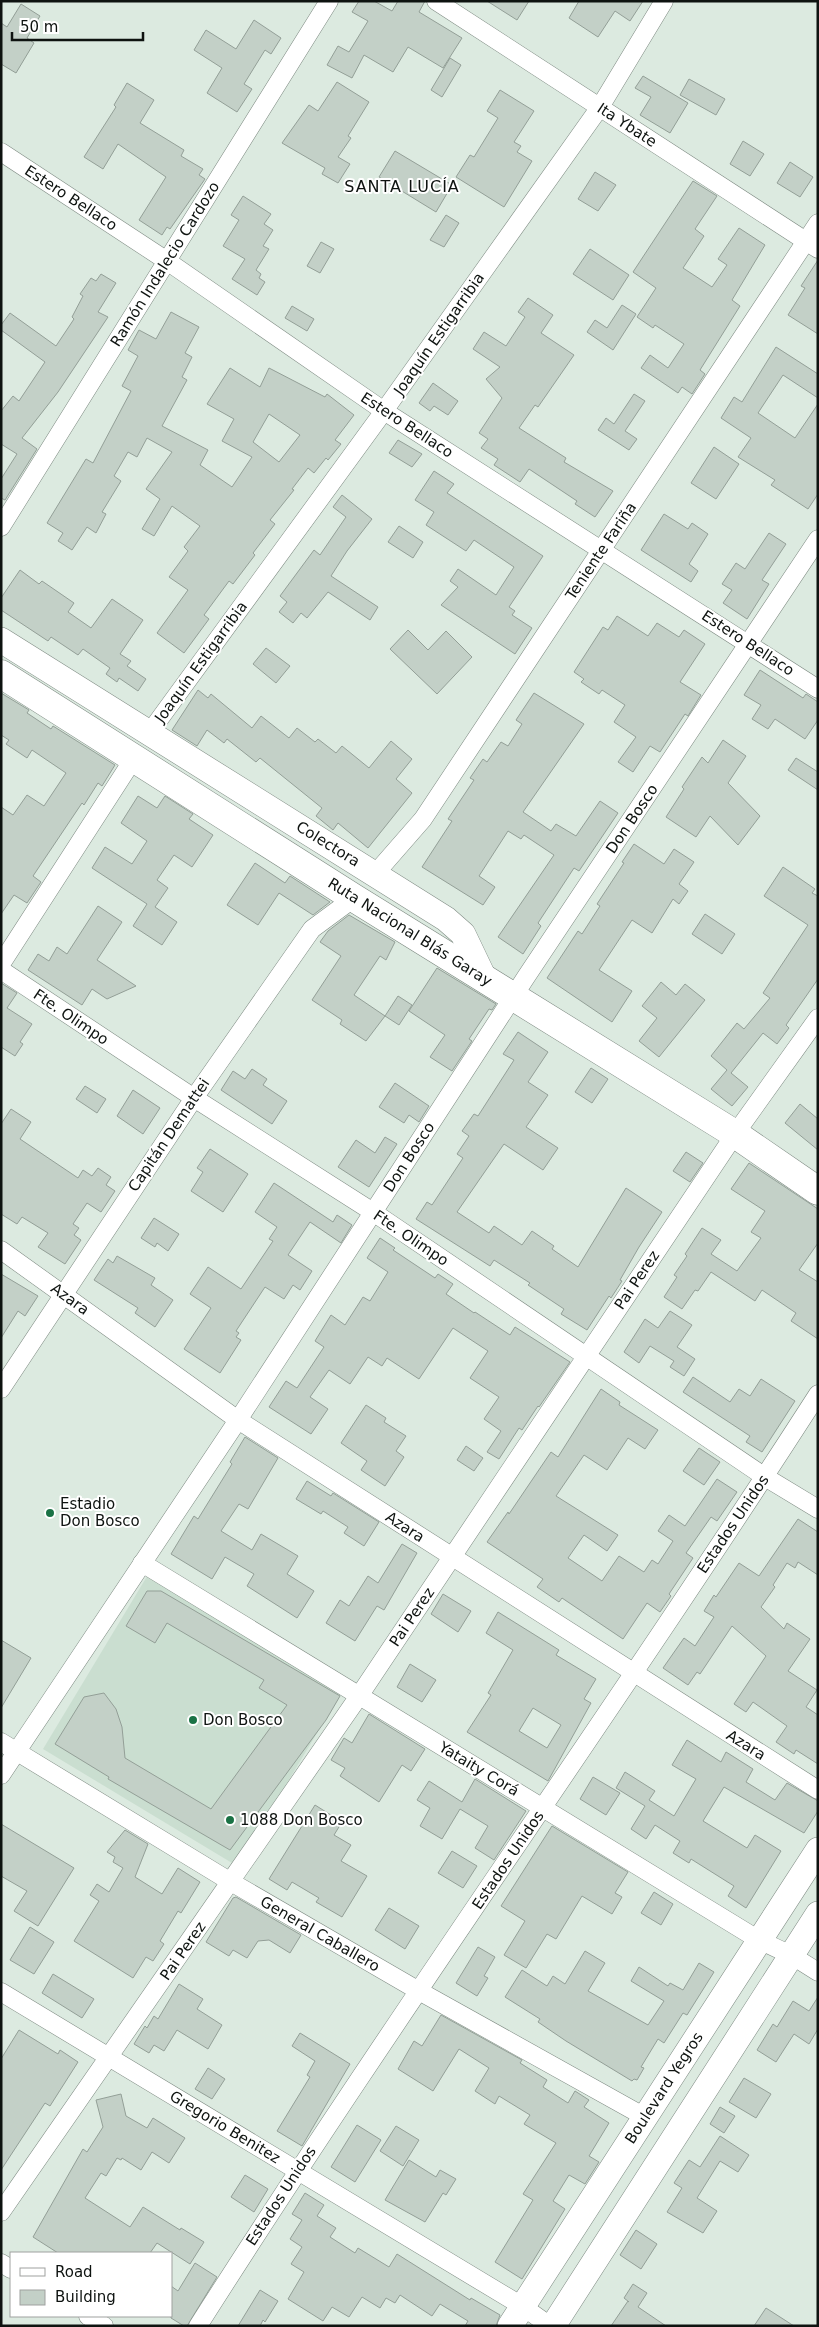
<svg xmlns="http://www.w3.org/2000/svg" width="819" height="2327" font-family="'DejaVu Sans',sans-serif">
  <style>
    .built { fill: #caded0 }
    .building { fill: #c3d0c7; stroke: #939f97; fill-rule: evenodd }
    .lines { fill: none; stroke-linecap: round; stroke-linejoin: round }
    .minor-casing { stroke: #7e8a82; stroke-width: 19 }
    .secondary-casing { stroke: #7e8a82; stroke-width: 26 }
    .trunk-casing { stroke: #7e8a82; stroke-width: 29 }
    .minor { stroke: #fff; stroke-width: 18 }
    .secondary { stroke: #fff; stroke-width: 25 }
    .trunk { stroke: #fff; stroke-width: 28 }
    .poi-dot { fill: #1a7245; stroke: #fff; stroke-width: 2 }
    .labels { text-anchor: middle; stroke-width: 4; stroke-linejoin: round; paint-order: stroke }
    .street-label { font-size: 15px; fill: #0e1310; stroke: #fff }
    .poi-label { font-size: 15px; fill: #0e1310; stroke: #fff; text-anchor: start }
    .neighbourhood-label { font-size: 16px; letter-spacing: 1px; fill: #0e1310; stroke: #fff }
  </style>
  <rect width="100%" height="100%" fill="#dceae0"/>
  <polygon class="built" points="149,1573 343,1690 237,1866 43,1749"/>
  <g class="building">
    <polygon points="359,1 374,1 392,11 398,1 425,1 419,12 462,38 443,68 408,47 393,72 364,55 352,78 327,65 338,46 349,52 368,21 352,12"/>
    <polygon points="487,1 529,1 517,20"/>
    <polygon points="579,1 643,1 630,21 615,11 598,37 569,18"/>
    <polygon points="21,4 40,16 27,38 34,43 16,73 1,64 1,23 7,27"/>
    <polygon points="254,20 281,38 271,54 265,50 244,84 252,89 237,112 207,93 222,68 194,50 206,30 236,49"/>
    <polygon points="450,58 461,65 442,97 431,90"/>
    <polygon points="643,76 688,103 670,133 640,115 651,97 635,88"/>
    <polygon points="689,79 725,99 716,115 680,95"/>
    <polygon points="337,82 369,102 348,136 351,138 338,157 350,164 338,183 322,174 325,168 282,143 309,105 318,111"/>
    <polygon points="127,83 154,100 140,123 184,150 181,156 203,169 199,175 205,179 170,229 167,227 162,235 139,220 166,177 118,144 103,169 84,157 116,107 114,105"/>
    <polygon points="500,90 534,111 514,142 521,146 517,152 532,161 504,207 456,177 470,155 474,157 498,118 487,111"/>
    <polygon points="743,141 764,154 750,176 730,164"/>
    <polygon points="395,151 452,185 436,212 379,177"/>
    <polygon points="790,162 813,177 800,197 777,183"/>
    <polygon points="595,172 616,185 598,211 578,199"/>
    <polygon points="693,181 717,196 695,229 704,236 683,268 712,287 727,265 718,259 739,228 765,245 732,300 740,306 700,370 705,374 692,394 682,387 678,393 641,368 650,355 668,368 684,344 655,325 653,328 637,317 656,288 633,272"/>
    <polygon points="243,196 271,214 264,224 273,230 263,246 269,249 256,270 261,274 259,278 265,282 257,295 232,279 245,259 223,246 239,220 231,215"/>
    <polygon points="446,215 459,223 444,247 430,240"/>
    <polygon points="321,242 334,249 320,273 307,266"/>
    <polygon points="590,249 629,275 613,300 573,274"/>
    <polygon points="818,260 818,334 788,315 805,288 801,286"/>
    <polygon points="101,274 116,283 98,312 108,317 58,392 22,438 37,449 5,500 1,498 1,479 17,454 1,444 1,411 13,396 19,401 45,362 1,330 1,325 10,313 56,346 74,319 72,317 83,296 80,294 91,278 96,281"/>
    <polygon points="528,298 553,315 541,333 574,355 538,407 535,405 519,428 566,458 564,462 613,491 595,517 575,504 577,501 529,469 520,482 494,465 498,459 481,448 488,439 479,433 502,398 486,379 500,367 473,349 484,332 506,346 525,317 518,312"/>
    <polygon points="622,305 636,314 613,350 587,332 595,320 607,328"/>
    <polygon points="292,306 314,319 307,331 285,318"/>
    <path d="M171 312 199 327 185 353 192 357 182 377 187 380 162 426 208 450 200 465 232 487 252 457 222 441 234 419 207 404 230 368 260 387 269 368 325 397 327 394 354 415 335 440 341 444 328 460 326 458 314 473 308 468 292 489 294 490 270 520 275 524 253 553 255 555 233 584 229 581 204 615 209 619 184 653 157 633 188 590 169 577 188 551 184 547 200 526 172 506 154 536 142 529 160 499 146 489 172 452 147 438 137 457 128 452 114 476 121 481 102 512 106 514 96 533 87 527 72 550 58 541 63 533 47 523 86 459 93 463 131 391 122 386 138 356 128 350 139 330 156 339ZM269 414 300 435 279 462 253 442Z"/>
    <polygon points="776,347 818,374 818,398 783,375 758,413 795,438 818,404 818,494 808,509 771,485 775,480 738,457 751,438 721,418 734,397 742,402"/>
    <polygon points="433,383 458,401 448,415 434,406 430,411 419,403"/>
    <polygon points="634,394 645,401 625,431 637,439 629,450 598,430 606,418 614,424"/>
    <polygon points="398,440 422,454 412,467 389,453"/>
    <polygon points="714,447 739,464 716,499 691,483"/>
    <polygon points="434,471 454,484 447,493 543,556 509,607 515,611 512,615 532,628 515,654 441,605 458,587 450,581 458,569 496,595 514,567 474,540 466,551 426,525 434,512 415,500"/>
    <polygon points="342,495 372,519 347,551 331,576 378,607 370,620 328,592 307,618 301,613 293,623 279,612 287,602 280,596 314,550 320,555 346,517 333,507"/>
    <polygon points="664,514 688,529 692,523 708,534 689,564 698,571 691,582 641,550"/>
    <polygon points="399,526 423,542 413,558 388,542"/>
    <polygon points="769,533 786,544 762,580 769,584 747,619 723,603 732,590 722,584 736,563 745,569"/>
    <polygon points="20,570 39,584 42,581 74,603 68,612 91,628 112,599 143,620 120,654 131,661 127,666 146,679 138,691 119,678 117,682 106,674 110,668 83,649 78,655 51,637 48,641 1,610 1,598"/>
    <polygon points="617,616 648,636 657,623 679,637 684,630 705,644 680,682 701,695 688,716 685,714 660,752 650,746 633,772 618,762 636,737 614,722 625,705 602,690 599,694 581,682 584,679 574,672 603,627 608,630"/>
    <polygon points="408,630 428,650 446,631 472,657 437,694 390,649"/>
    <polygon points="266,648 290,666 276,683 253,664"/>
    <polygon points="760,670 803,698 806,694 818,702 818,720 805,739 775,719 768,729 752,719 761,705 744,695"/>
    <polygon points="198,690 208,698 211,694 252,728 261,716 289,738 297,728 315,742 318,739 336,753 342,746 369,768 391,741 412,759 396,779 412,793 368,848 338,823 333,830 316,816 322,808 260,758 256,762 227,739 224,743 207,730 197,746 172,730"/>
    <polygon points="1,693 29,710 27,713 51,729 53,726 115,765 102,786 98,783 84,805 82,803 33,876 41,882 27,903 14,895 1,914 1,807 13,815 27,795 44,806 66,773 32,750 27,758 6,744 9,740 1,735"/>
    <polygon points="534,693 584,724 523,812 551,831 556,824 576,836 600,801 618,813 579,871 574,868 538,923 541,926 523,954 498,937 554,855 524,835 521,839 508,831 479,876 495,887 483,905 422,867 452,821 448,819 474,780 470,778 483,759 487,762 501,742 508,746 522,724 516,720"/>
    <polygon points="723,740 746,756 728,783 760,816 738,845 710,816 696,837 666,817 684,789 682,787 702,757 708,763"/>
    <polygon points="796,758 818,772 818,790 788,770"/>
    <polygon points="138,796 157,808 165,796 193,814 189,819 213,835 192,867 174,855 157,880 168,888 155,907 177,922 162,945 133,926 147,904 92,868 105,847 132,864 147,841 121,823"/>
    <polygon points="634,844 664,864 674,849 694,862 679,884 688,891 679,904 673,899 652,933 632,920 599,970 632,991 612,1022 547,978 578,931 582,934 600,906 597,904 624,863 622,862"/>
    <polygon points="255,863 285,883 290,876 330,902 313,915 279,893 258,925 227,905"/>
    <polygon points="783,867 815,889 812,893 818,896 818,979 786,1025 789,1028 777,1044 763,1033 731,1073 748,1087 732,1106 711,1089 727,1070 711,1056 737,1023 744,1029 770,998 763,993 808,925 764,896"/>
    <polygon points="98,906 122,922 97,960 136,986 107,999 92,989 82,1005 28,970 38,954 49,961 57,947 67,954"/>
    <polygon points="705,914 735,934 722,954 692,934"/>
    <polygon points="349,915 395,942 386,960 380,956 354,995 385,1016 366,1041 340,1024 342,1020 312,1000 341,956 320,942 328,931"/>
    <polygon points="437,968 496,1004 492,1010 489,1009 469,1039 472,1041 452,1071 430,1057 445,1035 409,1011"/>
    <polygon points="661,982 676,995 685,984 705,1000 659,1057 639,1041 657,1018 642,1006"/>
    <polygon points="1,983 17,993 7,1008 32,1024 20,1042 23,1044 15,1056 1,1047"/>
    <polygon points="398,996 412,1005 399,1025 385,1016"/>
    <polygon points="518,1032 548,1052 528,1082 548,1095 526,1127 558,1148 543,1170 504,1144 457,1212 489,1233 494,1226 522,1245 532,1231 554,1246 552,1249 578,1267 626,1188 662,1212 639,1247 620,1280 622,1281 611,1298 609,1296 587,1330 561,1314 564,1309 528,1285 530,1283 494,1260 490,1266 416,1219 427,1202 432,1205 463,1158 457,1154 469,1136 462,1131 474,1114 478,1116 514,1060 503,1054"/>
    <polygon points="591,1068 608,1079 592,1103 575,1092"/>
    <polygon points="252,1069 267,1079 263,1085 287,1101 272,1124 221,1090 233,1071 245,1079"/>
    <polygon points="395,1083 429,1106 419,1122 409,1115 404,1123 379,1107"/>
    <polygon points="85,1086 106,1099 97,1113 76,1099"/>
    <polygon points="133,1090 160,1108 143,1134 117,1116"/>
    <polygon points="800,1104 818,1119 818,1150 785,1123"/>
    <polygon points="11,1109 31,1122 20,1139 78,1178 83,1170 92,1176 98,1168 111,1177 106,1185 115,1191 101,1212 87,1203 73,1224 79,1228 74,1235 81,1240 65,1264 38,1247 48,1233 22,1217 17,1224 1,1214 1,1124"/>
    <polygon points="385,1137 397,1144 369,1187 338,1167 356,1140 375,1153"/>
    <polygon points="210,1149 248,1174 223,1212 191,1191 203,1172 197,1168"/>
    <polygon points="686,1152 703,1163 690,1182 673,1171"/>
    <polygon points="749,1163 818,1209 818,1243 799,1270 818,1282 818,1339 791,1321 796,1313 762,1290 755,1301 711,1272 698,1291 695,1290 682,1309 664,1297 677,1277 674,1275 687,1256 685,1254 702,1228 721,1240 711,1254 737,1271 761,1238 751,1232 765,1211 731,1189"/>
    <polygon points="274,1183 333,1222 337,1215 352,1225 341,1243 310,1222 288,1255 312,1271 300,1290 293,1285 284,1299 265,1287 236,1331 239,1333 236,1337 241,1340 220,1373 184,1349 211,1308 190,1294 208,1267 241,1289 273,1241 269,1239 277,1227 255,1212"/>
    <polygon points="154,1218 179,1234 168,1251 157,1243 155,1247 141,1238"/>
    <polygon points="380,1238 395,1248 393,1250 435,1278 438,1274 453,1284 446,1294 474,1313 475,1312 510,1335 515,1327 570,1362 539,1407 538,1406 522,1430 519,1428 499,1459 487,1452 501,1431 484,1419 499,1397 470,1378 488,1351 453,1328 419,1379 387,1358 382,1366 368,1357 350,1384 329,1370 310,1397 328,1409 311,1434 269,1407 286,1381 297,1388 324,1347 315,1341 331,1315 345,1325 363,1297 370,1301 388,1272 367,1258"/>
    <polygon points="117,1256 155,1278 151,1285 173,1300 155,1327 135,1313 138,1308 94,1280 108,1259 113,1263"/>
    <polygon points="1,1274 38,1296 25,1316 18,1311 1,1338"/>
    <polygon points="670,1311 692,1325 677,1347 695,1359 684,1376 670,1367 674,1361 650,1346 639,1363 624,1352 645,1319 658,1328"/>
    <polygon points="693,1377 730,1402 739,1389 750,1396 761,1379 795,1401 762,1452 746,1442 750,1436 683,1392"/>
    <polygon points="601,1389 620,1402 619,1405 658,1430 645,1449 628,1438 607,1470 584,1455 556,1496 618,1535 607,1551 584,1535 568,1558 602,1581 619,1556 644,1572 652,1560 658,1564 673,1541 658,1531 669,1515 685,1526 717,1479 737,1492 717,1521 711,1517 686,1553 693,1558 669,1594 671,1596 660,1612 647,1603 623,1639 562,1598 559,1602 537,1587 543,1579 487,1542 508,1512 509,1514 551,1452 558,1457"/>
    <polygon points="366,1405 386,1418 384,1422 406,1436 396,1451 404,1457 385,1486 361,1470 367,1461 341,1443"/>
    <polygon points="245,1437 278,1458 248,1509 239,1504 221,1531 252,1550 261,1534 298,1556 287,1574 314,1591 297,1618 247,1586 254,1574 225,1557 212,1579 171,1554 194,1516 198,1519 232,1464 230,1462"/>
    <polygon points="466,1446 483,1458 474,1471 457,1460"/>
    <polygon points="699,1448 720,1462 704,1485 683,1471"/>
    <polygon points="307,1481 331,1496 333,1493 379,1522 364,1546 344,1533 348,1527 323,1511 321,1514 296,1499"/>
    <polygon points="798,1519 818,1532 818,1575 798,1562 795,1568 787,1563 773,1585 775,1587 761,1607 784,1629 787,1623 810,1639 788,1671 817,1690 806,1707 818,1715 818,1764 796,1750 794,1754 776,1742 787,1726 753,1702 746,1712 734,1704 766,1656 732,1626 700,1674 697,1672 688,1685 663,1668 684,1638 695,1646 714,1617 704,1611 714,1595 716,1597 739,1563 759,1576"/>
    <polygon points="402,1544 417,1553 384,1610 377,1606 355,1641 326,1623 340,1600 349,1606 368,1576 378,1583"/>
    <polygon points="147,1591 161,1591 340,1696 326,1720 230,1850 108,1779 109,1777 55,1744 84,1697 104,1693 116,1709 122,1727 125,1758 211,1809 287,1705 259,1688 264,1680 167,1623 155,1643 126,1626"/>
    <polygon points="443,1594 471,1611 458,1632 431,1614"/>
    <path d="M498 1612 559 1650 556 1655 596 1679 584 1699 591 1703 548 1781 467 1732 491 1695 488 1693 513 1650 486 1633ZM533 1708 561 1725 547 1748 519 1731Z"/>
    <polygon points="1,1640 31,1658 1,1708"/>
    <polygon points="410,1664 436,1680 422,1702 397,1687"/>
    <polygon points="369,1714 425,1749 411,1771 402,1765 379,1802 340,1776 345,1768 331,1760 344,1738 352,1743"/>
    <polygon points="687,1740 721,1762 726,1752 753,1769 746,1782 775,1800 787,1783 818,1801 818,1811 804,1833 724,1787 703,1821 747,1848 755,1835 781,1851 746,1908 728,1896 734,1886 691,1859 689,1863 673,1853 680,1841 655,1825 646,1839 631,1829 645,1806 616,1788 625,1772 655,1791 649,1800 674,1816 696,1779 672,1765"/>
    <polygon points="593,1777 620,1793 606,1815 580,1799"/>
    <polygon points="475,1779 526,1811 494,1860 475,1848 488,1826 460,1809 442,1839 420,1826 430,1808 417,1800 429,1781 462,1802"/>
    <polygon points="315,1805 342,1822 334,1835 351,1845 341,1861 367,1876 342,1917 316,1902 319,1898 292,1882 287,1890 269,1879"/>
    <polygon points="1,1824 74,1868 38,1926 14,1911 27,1891 1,1876"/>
    <polygon points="552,1826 628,1872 615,1893 622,1897 612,1914 582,1896 556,1939 547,1934 526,1968 504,1955 525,1921 501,1906"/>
    <polygon points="125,1830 148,1844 135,1877 162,1894 178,1868 200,1882 181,1913 178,1911 160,1941 164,1944 153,1961 146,1957 133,1978 74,1941 99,1901 90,1895 97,1884 109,1892 123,1868 113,1862 115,1857 107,1852"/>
    <polygon points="452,1851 477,1866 463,1888 438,1873"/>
    <polygon points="654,1892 673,1904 661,1925 641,1913"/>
    <polygon points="236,1897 301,1935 290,1953 269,1940 258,1941 247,1958 233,1950 229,1956 206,1942 233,1898"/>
    <polygon points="389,1908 419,1926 405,1949 375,1930"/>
    <polygon points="30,1927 54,1942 34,1974 10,1960"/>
    <polygon points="478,1947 495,1957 484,1976 488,1978 477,1996 456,1983"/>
    <polygon points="585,1951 605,1963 588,1991 648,2025 664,2001 631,1981 639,1967 668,1986 670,1983 683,1990 699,1963 714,1972 687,2015 683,2013 664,2043 658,2039 641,2067 644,2068 637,2080 634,2079 632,2081 566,2041 538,2022 540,2019 505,1997 522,1970 547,1986 553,1976 565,1984"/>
    <polygon points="53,1974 94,1999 82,2018 42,1993"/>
    <polygon points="179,1984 203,1999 197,2009 222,2025 208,2049 177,2030 164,2051 154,2045 149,2053 134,2044 145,2026 147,2028 154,2016 158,2019"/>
    <polygon points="818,1997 818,2029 809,2044 794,2034 776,2062 757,2050 773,2024 777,2027 793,2001 809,2011"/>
    <polygon points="441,2015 522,2060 520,2063 547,2080 543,2087 568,2103 575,2091 589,2100 584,2107 609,2123 589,2156 599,2162 585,2184 569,2175 553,2201 565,2209 522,2279 495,2262 533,2200 523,2194 556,2143 524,2124 530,2115 499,2096 495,2104 475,2091 489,2068 459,2049 433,2091 398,2069 414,2041 422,2046"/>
    <polygon points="19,2030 58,2054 60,2050 78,2062 50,2106 45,2103 1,2170 1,2059"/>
    <polygon points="300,2033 350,2064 302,2146 277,2131 310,2077 307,2075 315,2061 292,2046"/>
    <polygon points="208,2068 225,2079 212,2099 195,2089"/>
    <polygon points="744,2078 771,2094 756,2118 729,2102"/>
    <polygon points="121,2094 126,2116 147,2128 153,2118 185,2138 169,2163 152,2152 141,2170 122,2158 121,2160 117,2158 106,2176 101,2173 85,2198 130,2227 143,2207 180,2230 181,2228 204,2242 190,2264 157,2243 150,2253 58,2253 33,2237 83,2149 87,2152 103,2127 96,2100"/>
    <polygon points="720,2107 735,2116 724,2133 710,2124"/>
    <polygon points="357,2125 381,2140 355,2182 331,2167"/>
    <polygon points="396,2126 419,2140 403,2166 380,2151"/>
    <polygon points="720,2136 749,2155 738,2172 720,2161 697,2198 717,2211 703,2233 667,2212 682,2188 674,2183 689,2160 700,2167"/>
    <polygon points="409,2160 436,2177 440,2170 456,2179 446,2195 443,2193 425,2222 385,2200"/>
    <polygon points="245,2175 268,2189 254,2212 231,2197"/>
    <polygon points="305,2193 324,2205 317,2216 336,2228 330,2237 355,2253 358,2248 389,2267 397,2254 470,2300 471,2298 500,2315 496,2326 465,2326 468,2321 440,2304 432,2316 400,2295 395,2303 386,2298 380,2308 362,2297 349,2317 332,2307 323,2321 288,2299 304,2272 291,2264 302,2247 290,2239 302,2220 292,2214"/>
    <polygon points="636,2230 657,2244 641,2269 620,2255"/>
    <polygon points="195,2263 217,2277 187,2326 184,2326 171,2318 171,2286 178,2291"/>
    <polygon points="633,2284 647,2293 638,2307 666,2326 611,2326 628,2301 629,2302 624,2298"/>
    <polygon points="260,2290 278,2301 265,2322 263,2320 260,2326 238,2326"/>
    <polygon points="766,2308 794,2326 754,2326"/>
  </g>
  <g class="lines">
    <g class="minor-casing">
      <g id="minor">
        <polyline points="436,1 818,249"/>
        <polyline points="1,152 167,261 384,411 818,689"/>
        <polyline points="1,527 329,1"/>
        <polyline points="150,732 384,411 600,107 664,1"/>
        <polyline points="375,874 423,819 818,223"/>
        <polyline points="1,964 134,758"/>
        <polyline points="1,970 194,1098 373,1212 765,1477 818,1509"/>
        <polyline points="1,1250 238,1420 818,1790"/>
        <polyline points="1,1389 194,1098 312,929 354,898"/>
        <polyline points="142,1563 759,1940 791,1955 818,1972"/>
        <polyline points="1,1742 231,1882 419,1991 645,2117"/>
        <polyline points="1,1775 238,1420 526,977 818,539"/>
        <polyline points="1,1992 522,2306 550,2326"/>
        <polyline points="1,2212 359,1696 735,1134 818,1018"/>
        <polyline points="1,2263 11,2269"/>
        <polyline points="88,2316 104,2326"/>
        <path d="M198 2326C398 2011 616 1708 818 1394"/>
      </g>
    </g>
    <g class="secondary-casing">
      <g id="secondary">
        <polyline points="1,640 446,919 463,934 484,978"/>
        <polyline points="510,2326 818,1850"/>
        <polyline points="553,2326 818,1914"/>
      </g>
    </g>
    <g class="trunk-casing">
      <polyline id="trunk" points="1,674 354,898 735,1134 818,1191"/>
    </g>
    <use href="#minor" class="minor"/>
    <use href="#secondary" class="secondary"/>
    <use href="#trunk" class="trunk"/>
  </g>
  <g class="poi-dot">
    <circle cx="50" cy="1513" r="5"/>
    <circle cx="193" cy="1720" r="5"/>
    <circle cx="230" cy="1820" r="5"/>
  </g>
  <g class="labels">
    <g class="street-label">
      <text transform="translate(627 125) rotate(33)" y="5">Ita Ybate</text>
      <text transform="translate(71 198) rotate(33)" y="5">Estero Bellaco</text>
      <text transform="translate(165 264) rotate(-58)" y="5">Ramón Indalecio Cardozo</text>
      <text transform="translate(439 334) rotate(-55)" y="5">Joaquín Estigarribia</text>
      <text transform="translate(407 425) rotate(33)" y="5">Estero Bellaco</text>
      <text transform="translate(601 551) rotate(-56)" y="5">Teniente Fariña</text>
      <text transform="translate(748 643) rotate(33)" y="5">Estero Bellaco</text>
      <text transform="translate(201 662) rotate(-54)" y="5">Joaquín Estigarribia</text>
      <text transform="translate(632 819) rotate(-56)" y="5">Don Bosco</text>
      <text transform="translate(328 844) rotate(32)" y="5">Colectora</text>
      <text transform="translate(410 932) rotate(32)" y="5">Ruta Nacional Blás Garay</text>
      <text transform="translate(71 1017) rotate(34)" y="5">Fte. Olimpo</text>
      <text transform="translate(169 1135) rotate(-56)" y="5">Capitán Demattei</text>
      <text transform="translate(409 1157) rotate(-57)" y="5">Don Bosco</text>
      <text transform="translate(411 1238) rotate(34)" y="5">Fte. Olimpo</text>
      <text transform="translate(637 1280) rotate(-56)" y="5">Pai Perez</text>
      <text transform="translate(70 1299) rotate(36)" y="5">Azara</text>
      <text transform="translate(733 1524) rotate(-56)" y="5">Estados Unidos</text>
      <text transform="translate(405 1527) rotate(33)" y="5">Azara</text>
      <text transform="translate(412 1617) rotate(-56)" y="5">Pai Perez</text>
      <text transform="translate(746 1745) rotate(32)" y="5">Azara</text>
      <text transform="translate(479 1769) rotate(31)" y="5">Yataity Corá</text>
      <text transform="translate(508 1860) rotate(-56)" y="5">Estados Unidos</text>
      <text transform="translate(320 1934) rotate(30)" y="5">General Caballero</text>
      <text transform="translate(183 1951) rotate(-55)" y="5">Pai Perez</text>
      <text transform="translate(664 2088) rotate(-57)" y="5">Boulevard Yegros</text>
      <text transform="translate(225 2127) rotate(31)" y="5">Gregorio Benitez</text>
      <text transform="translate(281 2196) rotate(-57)" y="5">Estados Unidos</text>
    </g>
    <g class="poi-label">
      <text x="60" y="1509">Estadio<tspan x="60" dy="17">Don Bosco</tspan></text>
      <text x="203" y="1725">Don Bosco</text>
      <text x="240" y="1825">1088 Don Bosco</text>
    </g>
    <g class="neighbourhood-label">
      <text x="402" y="192">SANTA LUCÍA</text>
    </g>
  </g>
  <rect width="819" height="2327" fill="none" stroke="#0e1310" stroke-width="5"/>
  <rect x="10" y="2252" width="162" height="65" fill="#ffffff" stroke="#9fa19f"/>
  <rect x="20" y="2268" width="25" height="8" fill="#ffffff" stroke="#9fa19f"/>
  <text x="55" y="2277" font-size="15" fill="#0e1310">Road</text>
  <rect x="20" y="2290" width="25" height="15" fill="#c3d0c7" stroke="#9fa19f"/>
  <text x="55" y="2302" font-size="15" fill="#0e1310">Building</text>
  <path d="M12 32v8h131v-8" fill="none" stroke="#0e1310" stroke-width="2.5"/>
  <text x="20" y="32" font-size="15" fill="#0e1310" stroke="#ffffff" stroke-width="4" paint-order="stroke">50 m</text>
</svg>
